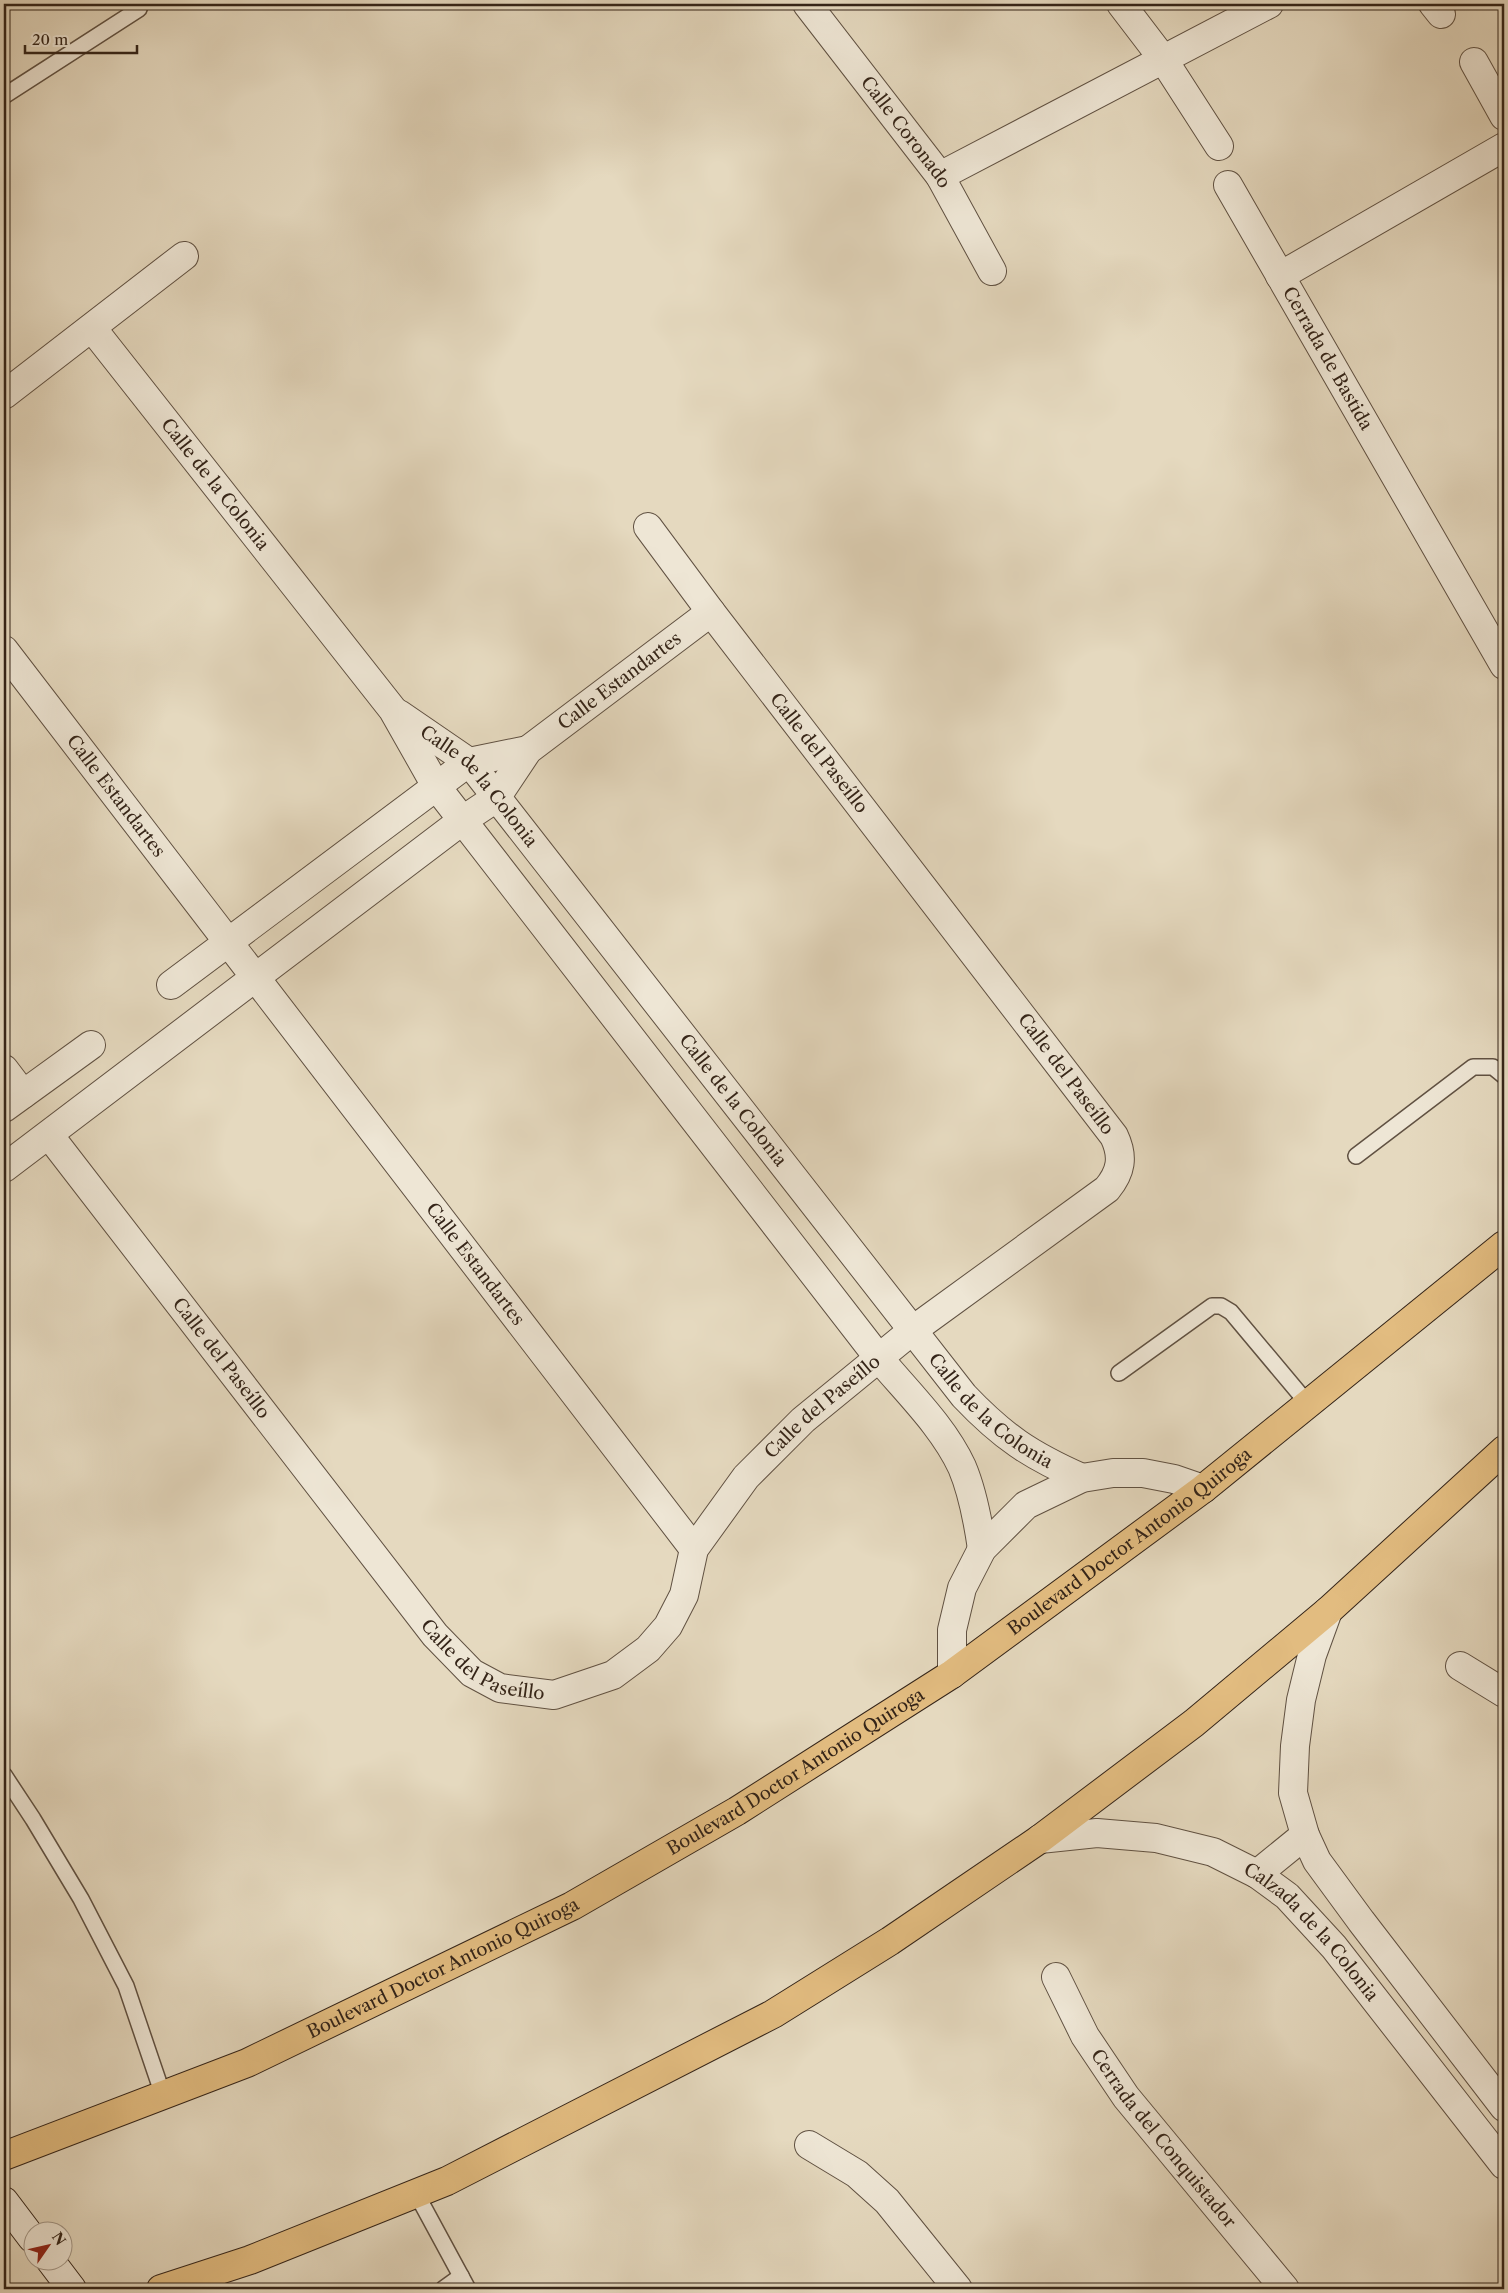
<svg xmlns="http://www.w3.org/2000/svg" width="1508" height="2293" font-family="'Libre Caslon Text',serif">
  <style>
    .lines { fill: none; stroke-linecap: round; stroke-linejoin: round }
    .lane-casing { stroke: #605142; stroke-width: 18 }
    .street-casing { stroke: #605142; stroke-width: 30 }
    .secondary-casing { stroke: #342418; stroke-width: 30 }
    .primary-casing { stroke: #342418; stroke-width: 30 }
    .lane { stroke: #eee6d5; stroke-width: 15 }
    .street { stroke: #eee6d5; stroke-width: 28 }
    .secondary { stroke: #eee6d5; stroke-width: 28 }
    .primary { stroke: #e2bc80; stroke-width: 28 }
    .labels { text-anchor: middle; stroke-width: 4; stroke-linejoin: round; paint-order: stroke }
    .street-label { font-size: 18px; fill: #342418; stroke: #eee6d5 }
  </style>
  <rect width="100%" height="100%" fill="#e5d9bf"/>
  <filter id="stains"><feTurbulence type="fractalNoise" baseFrequency=".004" numOctaves="4"/><feColorMatrix values="0 0 0 0 .2 0 0 0 0 .09 0 0 0 0 .02 0 0 0 .5 -.17"/></filter>
  <radialGradient id="worn" r=".72"><stop offset=".6" stop-color="#630" stop-opacity="0"/><stop offset="1" stop-color="#630" stop-opacity=".3"/></radialGradient>
  <g class="lines">
    <g class="lane-casing">
      <g id="lane">
        <polyline points="4,96 139,9"/>
        <polyline points="1356,1156 1473,1067 1493,1067 1504,1076"/>
        <polyline points="1119,1373 1212,1306 1221,1306 1231,1312 1309,1405"/>
        <polyline points="4,1775 33,1819 81,1899 126,1986 163,2095"/>
        <polyline points="416,2193 468,2289"/>
        <polyline points="443,2289 461,2276"/>
      </g>
    </g>
    <g class="street-casing">
      <g id="street">
        <path id="s1" d="M807 4 940 176 992 271"/>
        <polyline points="1121,4 1163,59 1219,146"/>
        <polyline points="1433,4 1441,14"/>
        <polyline points="1474,62 1504,116"/>
        <polyline points="940,176 1269,4"/>
        <path id="s2" d="M1228 185 1504 665"/>
        <polyline points="1280,276 1504,147"/>
        <path id="s3" d="M92 328 393 710 436 786 878 1357C907 1392 943 1426 962 1467 973 1493 978 1521 982 1549"/>
        <polyline points="4,395 184,256"/>
        <path id="s4" d="M4 650 694 1549"/>
        <path id="s5" d="M399 714 469 762 964 1396C1003 1437 1030 1455 1082 1478"/>
        <polyline points="171,985 469,762 528,750"/>
        <polyline points="4,1069 23,1094"/>
        <polyline points="4,1108 91,1045"/>
        <path id="s6" d="M49 1135 435 1635 472 1673 500 1688 554 1695 613 1675 648 1649 668 1626 684 1595 694 1549 746 1477 803 1420 913 1330 1107 1189C1121 1172 1124 1157 1114 1136L711 612 648 527"/>
        <path id="s7" d="M4 1168 463 820 496 798 528 750 711 612"/>
        <polyline points="1328,1611 1312,1655 1301,1700 1295,1746 1293,1793 1305,1835 1317,1861 1361,1921 1504,2107"/>
        <polyline points="1460,1666 1504,1693"/>
        <polyline points="952,1674 952,1630 962,1588 982,1549 1026,1505 1082,1478 1113,1473 1143,1473 1174,1479 1203,1489"/>
        <path id="s8" d="M1040 1839 1097 1833 1156 1838 1213 1852 1257 1874 1287 1896 1334 1947 1504 2165"/>
        <polyline points="1257,1874 1305,1835"/>
        <path id="s9" d="M1056 1977 1085 2036 1126 2097 1285 2289"/>
        <polyline points="809,2145 857,2174 887,2201 958,2289"/>
      </g>
    </g>
    <g class="secondary-casing">
      <g id="secondary">
        <polyline points="4,2201 32,2238"/>
        <polyline points="50,2260 72,2289"/>
      </g>
    </g>
    <g class="primary-casing">
      <g id="primary">
        <path id="s10" d="M4 2156 247 2063 572 1906 737 1811 952 1674 1203 1489 1504 1245"/>
        <polyline points="161,2289 250,2260 447,2181 773,2014 890,1941 1040,1839 1194,1723 1328,1611 1504,1450"/>
      </g>
    </g>
    <use href="#lane" class="lane"/>
    <use href="#street" class="street"/>
    <use href="#secondary" class="secondary"/>
    <use href="#primary" class="primary"/>
  </g>
  <g class="labels">
    <g class="street-label">
      <text dy="6" stroke="none"><textPath href="#s1" startOffset="162">Calle Coronado</textPath></text>
      <text dy="6" stroke="none"><textPath href="#s2" startOffset="200">Cerrada de Bastida</textPath></text>
      <text dy="6" stroke="none"><textPath href="#s3" startOffset="199">Calle de la Colonia</textPath></text>
      <text dy="6" stroke="none"><textPath href="#s7" startOffset="788">Calle Estandartes</textPath></text>
      <text transform="translate(819 753) rotate(52)" y="6">Calle del Paseíllo</text>
      <text dy="6" stroke="none"><textPath href="#s5" startOffset="109">Calle de la Colonia</textPath></text>
      <text dy="6" stroke="none"><textPath href="#s4" startOffset="184">Calle Estandartes</textPath></text>
      <text transform="translate(1066 1074) rotate(53)" y="6">Calle del Paseíllo</text>
      <text dy="6" stroke="none"><textPath href="#s5" startOffset="514">Calle de la Colonia</textPath></text>
      <text dy="6" stroke="none"><textPath href="#s4" startOffset="774">Calle Estandartes</textPath></text>
      <text dy="6" stroke="none"><textPath href="#s6" startOffset="282">Calle del Paseíllo</textPath></text>
      <text dy="6" stroke="none"><textPath href="#s6" startOffset="1182">Calle del Paseíllo</textPath></text>
      <text dy="6" stroke="none"><textPath href="#s5" startOffset="919">Calle de la Colonia</textPath></text>
      <text dy="6" stroke="none"><textPath href="#s10" startOffset="1288">Boulevard Doctor Antonio Quiroga</textPath></text>
      <text dy="6" stroke="none"><textPath href="#s6" startOffset="688">Calle del Paseíllo</textPath></text>
      <text dy="6" stroke="none"><textPath href="#s10" startOffset="882">Boulevard Doctor Antonio Quiroga</textPath></text>
      <text dy="6" stroke="none"><textPath href="#s8" startOffset="304">Calzada de la Colonia</textPath></text>
      <text dy="6" stroke="none"><textPath href="#s10" startOffset="478">Boulevard Doctor Antonio Quiroga</textPath></text>
      <text dy="6" stroke="none"><textPath href="#s9" startOffset="195">Cerrada del Conquistador</textPath></text>
    </g>
  </g>
  <rect width="1508" height="2293" fill="none" stroke="#e5d9bf" stroke-width="20"/>
  <rect x="5" y="5" width="1498" height="2283" fill="none" stroke="#342418" stroke-width="2.5"/>
  <rect x="10" y="10" width="1488" height="2273" fill="none" stroke="#342418"/>
  <g transform="translate(48 2246) rotate(56)"><circle r="24" fill="#eee6d5" stroke="#a49889"/>
  <path d="M0-4L9 19L0 12L-9 19Z" fill="#8f2418"/>
  <text y="-8" font-size="14" font-weight="bold" text-anchor="middle" fill="#342418">N</text>
  </g>
  <path d="M25 45v8h112v-8" fill="none" stroke="#342418" stroke-width="2.5"/>
  <text x="32" y="45" font-size="15" fill="#342418" stroke="#eee6d5" stroke-width="4" paint-order="stroke">20 m</text>
  <rect width="100%" height="100%" filter="url(#stains)"/>
  <rect width="100%" height="100%" fill="url(#worn)"/>
</svg>
